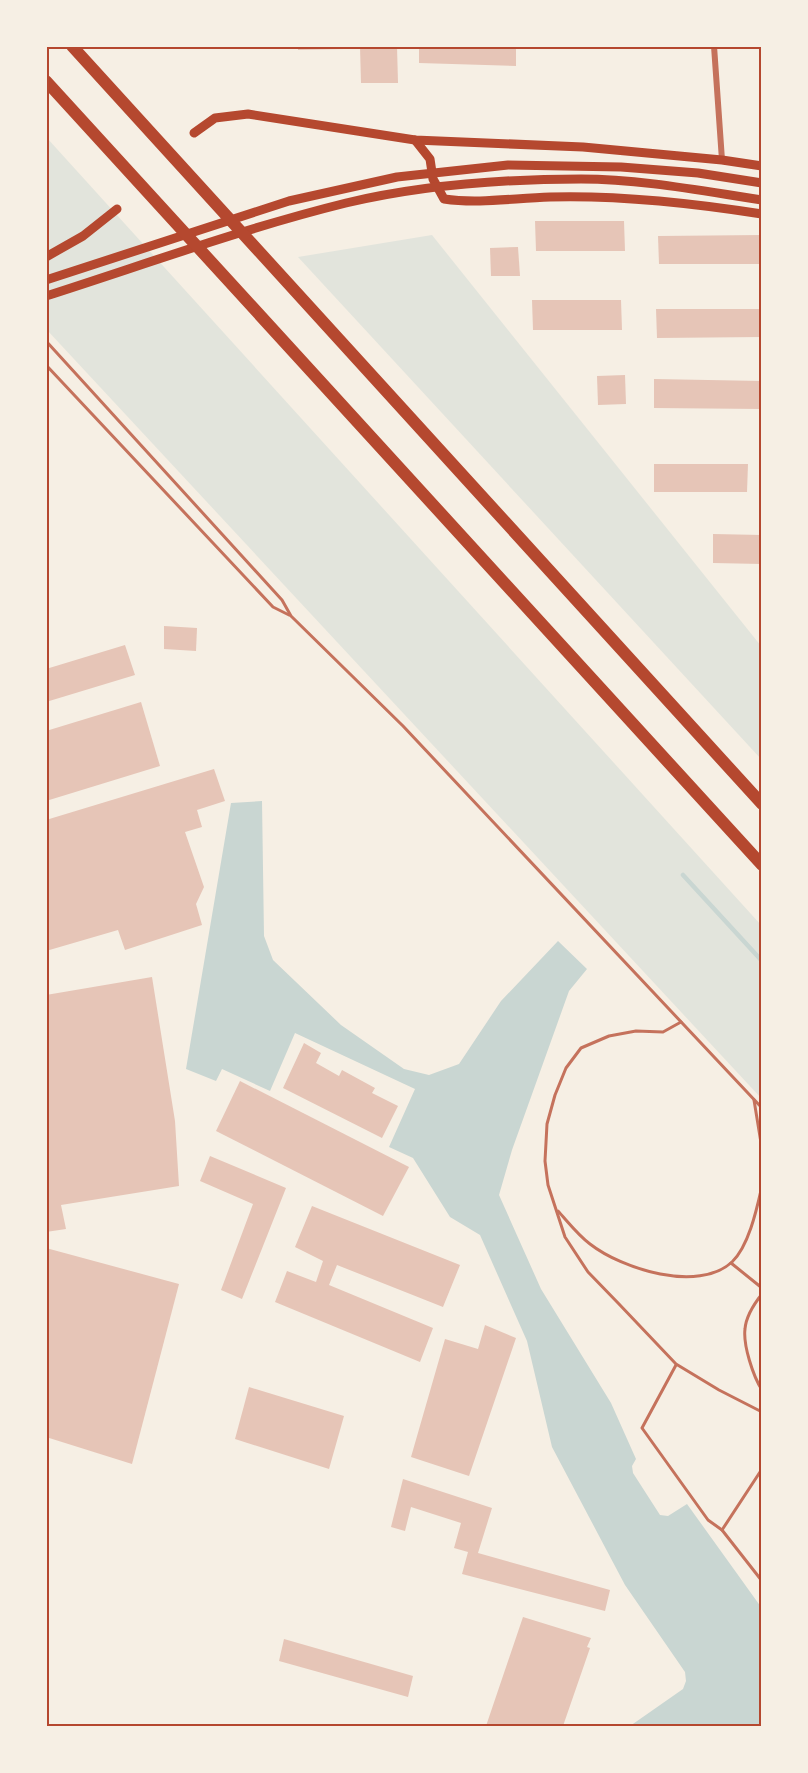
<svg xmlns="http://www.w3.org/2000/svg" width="808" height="1773" font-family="'Archivo Narrow',sans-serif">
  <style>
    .green { fill: #e2e4dc }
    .water { fill: #c9d6d2 }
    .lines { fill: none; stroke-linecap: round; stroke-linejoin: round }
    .stream { stroke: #c9d6d2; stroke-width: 4.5 }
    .building { fill: #e6c5b7 }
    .service { stroke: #c5725c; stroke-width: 3 }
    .minor { stroke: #c5725c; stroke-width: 6 }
    .secondary { stroke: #b5482f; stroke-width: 9 }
    .motorway { stroke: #b5482f; stroke-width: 12 }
    .neatline { fill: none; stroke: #b5482f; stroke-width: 2 }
  </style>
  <rect width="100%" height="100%" fill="#f6efe4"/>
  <g class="green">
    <polygon points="47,138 761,925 761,1098 47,330"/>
    <polygon points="432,235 761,646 761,759 298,257"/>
  </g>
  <polygon class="water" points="262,801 264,936 273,960 341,1025 404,1069 429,1075 459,1064 501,1001 558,941 587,969 569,991 512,1150 499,1195 541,1289 611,1403 636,1459 632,1466 633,1473 660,1515 668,1516 687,1504 761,1607 761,1726 630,1726 683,1689 686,1681 685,1672 625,1585 552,1447 527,1341 480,1235 450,1217 413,1158 389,1147 415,1089 295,1033 270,1091 222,1069 216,1081 186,1069 231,803"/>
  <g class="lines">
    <polyline class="stream" points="683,875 762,961"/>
  </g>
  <g class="building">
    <polygon points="298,46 344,46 344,49 298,50"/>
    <polygon points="360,46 397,46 398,83 361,83"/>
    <polygon points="419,46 516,46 516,66 419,63"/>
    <polygon points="535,221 624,221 625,251 536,251"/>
    <polygon points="762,235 762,264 659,264 658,236"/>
    <polygon points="518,247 520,276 491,276 490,248"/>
    <polygon points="532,300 621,300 622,330 533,330"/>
    <polygon points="656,309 762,309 762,337 657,338"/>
    <polygon points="625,375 626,404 598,405 597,376"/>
    <polygon points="654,379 762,381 762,409 654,408"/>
    <polygon points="654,464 748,464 747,492 654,492"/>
    <polygon points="713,534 762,535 762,564 713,563"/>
    <polygon points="164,626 197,628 196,651 164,649"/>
    <polygon points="125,645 135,675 46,702 46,669"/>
    <polygon points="141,702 160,766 46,801 46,731"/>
    <polygon points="214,769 225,801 197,810 202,827 185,832 204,887 196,904 202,925 125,950 118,930 46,951 46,820"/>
    <polygon points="152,977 175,1121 179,1186 61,1205 66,1229 46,1232 46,995"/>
    <polygon points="304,1043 321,1053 316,1063 339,1076 342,1070 375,1088 372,1093 398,1106 382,1138 283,1088"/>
    <polygon points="240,1081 409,1167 383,1216 216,1131"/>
    <polygon points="210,1156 286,1188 242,1299 221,1290 253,1204 200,1181"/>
    <polygon points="312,1206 460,1265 443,1307 337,1265 329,1285 433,1328 420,1362 275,1302 287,1271 316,1282 323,1261 295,1247"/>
    <polygon points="46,1248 179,1284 132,1464 46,1437"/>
    <polygon points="485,1325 516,1338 469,1476 411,1457 445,1339 478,1349"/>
    <polygon points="249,1387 344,1416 329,1469 235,1439"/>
    <polygon points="403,1479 492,1508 478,1553 610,1590 605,1611 462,1574 468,1552 454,1548 461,1523 411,1507 405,1531 391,1527"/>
    <polygon points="523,1617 591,1638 587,1647 590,1648 563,1726 486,1726"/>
    <polygon points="284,1639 413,1676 408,1697 279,1661"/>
  </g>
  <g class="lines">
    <g class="service">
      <polyline points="46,341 282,600 291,616 403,726 762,1108"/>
      <polyline points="46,365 273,607 289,615"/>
      <polyline points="681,1022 663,1032 636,1031 609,1036 581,1048 566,1068 555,1095 547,1124 545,1161 548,1185 565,1237 588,1272 619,1304 676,1364 719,1390 762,1412"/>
      <polyline points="754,1100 762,1149"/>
      <path d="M558 1211C568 1222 578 1235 590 1244 622 1269 698 1293 732 1262 749 1246 757 1208 762 1186"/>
      <polyline points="731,1263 762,1288"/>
      <path d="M762 1294C754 1304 746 1316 745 1329 743 1345 753 1376 762 1390"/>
      <polyline points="676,1365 642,1428 708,1520 722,1530"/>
      <polyline points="762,1469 722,1530 762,1581"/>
    </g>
    <polyline class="minor" points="714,46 722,160"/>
    <g class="secondary">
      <polyline points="194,133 215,118 248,114 415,140 583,147 722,160 762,166"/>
      <path d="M415 140 430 159 433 179 444 199C479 204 514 198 550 197 621 195 692 203 762 214"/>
      <polyline points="46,257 83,236 117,209"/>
      <polyline points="46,280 289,201 397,177 508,165 621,167 698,173 762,183"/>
      <path d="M46 296C146 264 245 228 346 203 422 185 503 179 581 179 641 179 702 191 762 200"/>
    </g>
    <g class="motorway">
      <polyline points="72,46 762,804"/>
      <polyline points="46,81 762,865"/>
    </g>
  </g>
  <rect width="808" height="1773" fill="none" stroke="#f6efe4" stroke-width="96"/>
  <rect x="48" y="48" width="712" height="1677" class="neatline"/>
</svg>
